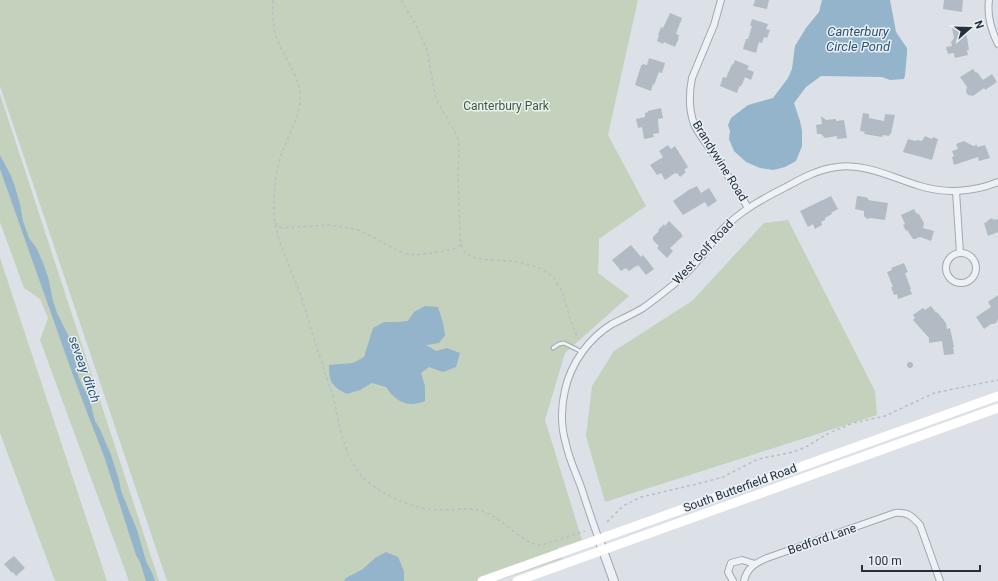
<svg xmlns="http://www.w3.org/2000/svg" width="998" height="581" font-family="Roboto,sans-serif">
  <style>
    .green { fill: #c4d1bc }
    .water { fill: #93b4ca }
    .building { fill: #b2bbc4 }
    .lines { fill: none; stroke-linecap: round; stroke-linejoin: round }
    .service-casing { stroke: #a0a8b1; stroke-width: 5 }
    .minor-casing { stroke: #a0a8b1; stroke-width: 8 }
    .tertiary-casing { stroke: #a0a8b1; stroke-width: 10 }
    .path { stroke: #b9bfc5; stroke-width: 1.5; stroke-dasharray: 3 3; stroke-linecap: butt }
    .service { stroke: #eef1f5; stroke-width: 3 }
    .minor { stroke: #eef1f5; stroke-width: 6 }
    .tertiary { stroke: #eef1f5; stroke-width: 8 }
    .secondary { stroke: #fff; stroke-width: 9 }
    .labels { text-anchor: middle; stroke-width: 3; stroke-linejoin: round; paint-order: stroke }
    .park-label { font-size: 12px; fill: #3d5a31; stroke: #eaf0f5 }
    .street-label { font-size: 12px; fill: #24303e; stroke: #eaf0f5 }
    .water-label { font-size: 13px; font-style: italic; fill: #2c5474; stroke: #eaf0f5 }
  </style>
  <rect width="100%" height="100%" fill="#dbe1e7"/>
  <g class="green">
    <polygon points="0,0 638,0 608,135 646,206 599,239 598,273 629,296 565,353 545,420 582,540 558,548 562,559 497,581 167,581 0,86"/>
    <polygon points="0,94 159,581 129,581 40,340 48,318 40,299 24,288 0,222"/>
    <polygon points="788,220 875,391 877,415 605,502 586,436 592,386 614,351 692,301 764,223"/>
    <polygon points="0,258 107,581 55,581 0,433"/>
  </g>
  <g class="water">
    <polygon points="822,0 890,0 896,32 907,48 907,53 905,75 904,79 890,80 882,77 821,76 806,87 794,103 800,121 802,131 802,146 796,161 785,167 773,170 760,168 746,162 734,151 729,139 730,131 728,125 731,118 748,105 773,98 788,78 792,69 795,46 806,28 819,12"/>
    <polygon points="0,155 11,176 14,184 20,204 23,221 29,238 37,249 43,263 48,277 53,301 57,313 70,339 79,378 83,387 89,397 95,421 100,429 111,455 119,480 121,491 137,530 146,561 152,573 155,581 146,581 140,562 136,555 104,456 88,415 74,378 0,169"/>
    <path d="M425 306 438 307 443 323 445 335 439 343 426 345 436 351 447 348 460 353 456 367 443 372 429 367 421 373 425 386V401C408 408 396 402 386 387L372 383 360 390 347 394C332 386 329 383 329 365L353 363 364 357 373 328 384 322H398L408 321 414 312Z"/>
    <polygon points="386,552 398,557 404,571 404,581 344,581 346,578 363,569 375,558"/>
  </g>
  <g class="building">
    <polygon points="755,0 769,0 767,9 753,6"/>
    <polygon points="944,0 963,0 962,12 943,9"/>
    <polygon points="670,13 682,18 676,34 679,35 678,38 679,38 675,47 664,42 663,44 657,41 659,35 658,35 661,27 663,28"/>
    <polygon points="752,19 768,24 766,29 770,30 767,38 764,37 762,43 759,42 756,53 743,49 746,39 748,39 752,26 750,26"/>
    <polygon points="965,25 969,50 967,50 968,55 955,58 954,53 948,54 946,47 952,46 951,42 954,38 952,28"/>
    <polygon points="649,58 665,63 662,73 659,72 654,85 653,84 651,91 635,85 641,66 643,64 647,65"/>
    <polygon points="735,60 749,66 747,69 754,72 751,80 745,77 742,85 739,87 737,93 720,86 723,77 726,78 732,64 733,65"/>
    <polygon points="973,69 976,73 977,72 983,80 992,74 997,82 985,90 984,88 973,96 968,95 966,92 967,87 960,77"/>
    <polygon points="661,108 663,118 658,119 659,133 653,134 654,137 644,139 642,127 638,128 636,119 645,117 645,113 648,112 648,111"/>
    <polygon points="863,113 869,114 869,118 884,121 885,114 895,115 891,134 890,134 889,136 883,135 882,137 864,134 865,132 860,131"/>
    <polygon points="821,116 826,120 836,119 836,121 844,120 847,138 837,139 837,136 825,138 821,134 817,134 816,125 822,124"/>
    <polygon points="925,136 932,139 933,137 938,139 932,160 903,152 908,139 915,141 918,140 922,141"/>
    <polygon points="964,141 973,146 977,145 977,147 985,145 990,158 979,161 978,157 954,165 952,157 954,156 952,151 958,149 956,144"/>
    <polygon points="668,145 671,149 675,146 688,167 684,170 686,172 680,177 677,173 676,174 675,173 665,180 661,173 657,175 650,165 663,157 659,151"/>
    <polygon points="697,186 701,193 709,188 717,201 708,207 705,202 683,215 673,201 690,189 691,189"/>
    <polygon points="831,196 838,209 831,213 832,214 825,218 825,220 821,222 822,225 815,229 813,224 808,227 800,211"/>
    <polygon points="857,196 865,197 868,198 868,200 888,203 885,220 870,218 868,219 866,218 864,216 864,211 855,209"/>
    <polygon points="914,209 916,213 919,214 924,223 923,228 934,231 931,241 920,237 915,239 913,239 907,230 906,231 903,225 905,224 901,215"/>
    <polygon points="992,218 993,220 994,219 995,220 998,219 998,232 988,236 984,223 987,222 987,221"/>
    <polygon points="669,221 682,234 681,234 683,236 670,248 673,251 667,258 657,248 659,246 653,240 653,237 659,231 658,230 664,224 665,226"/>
    <polygon points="631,245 641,257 643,255 654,269 646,275 638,265 637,267 636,266 629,271 626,268 621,271 612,260"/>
    <polygon points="904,263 908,272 905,273 911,289 910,289 912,294 898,299 897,294 894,295 891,287 893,287 887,272 892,270 891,268"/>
    <polygon points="998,295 998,318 997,322 994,324 991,324 984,329 976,317 991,307 988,302"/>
    <polygon points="931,306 936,313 937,312 946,323 947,329 950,328 954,347 953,347 954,354 944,355 942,341 929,343 929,338 913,320 915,318 913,315 923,308 925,310"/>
    <circle cx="910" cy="365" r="3"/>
    <polygon points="14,556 25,568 16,576 13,572 12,573 4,564"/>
  </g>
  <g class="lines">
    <g class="service-casing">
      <polyline id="service" points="553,348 559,344 564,343 582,352"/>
    </g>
    <g class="minor-casing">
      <g id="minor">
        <path d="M721 0 714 25 692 78C689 93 689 110 694 124 698 134 707 144 713 153 725 171 737 189 748 208"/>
        <path d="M989 0C987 15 991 30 998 44"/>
        <polyline points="956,191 960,253"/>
        <circle cx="961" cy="268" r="15"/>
        <path d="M600 542C593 524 587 505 581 487 576 473 569 459 566 444 561 427 561 407 565 390 571 363 589 338 612 324 622 319 633 314 643 308 653 301 663 293 673 285 683 277 692 268 700 258 707 250 714 240 721 231 740 211 762 199 786 187 802 178 819 169 837 167 866 163 893 178 920 186 945 194 974 192 998 182"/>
        <polyline points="733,581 728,572 731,563 742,560 755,564"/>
        <path d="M744 581C747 568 755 563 767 558L895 513C908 512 912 516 920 525L940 581"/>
      </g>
    </g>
    <g class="tertiary-casing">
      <polyline id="tertiary" points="601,545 614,581"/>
    </g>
    <g class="path">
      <path d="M273 0C273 15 272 27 278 42 284 57 301 80 300 97 300 116 290 132 283 150 276 167 274 187 274 205 273 240 293 270 303 302 309 322 315 343 322 363 326 375 330 387 334 400 338 418 341 436 348 454 352 463 358 474 366 480 384 496 416 510 440 510 452 510 466 507 478 510 500 514 524 547 542 545L585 531"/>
      <path d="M401 0 415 23 427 50 435 95 440 106 456 134 459 142 458 175 460 239C461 244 462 250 466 253 477 262 495 259 508 261 519 262 533 265 543 270 568 282 565 319 579 339"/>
      <polyline points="275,223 282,228 328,225 343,227 358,230 371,236 398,251 407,254 417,255 439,252 454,249 461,245"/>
      <polyline points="607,522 623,506 641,497 697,484 723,477 758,459 789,453 804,448 829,433 853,423 885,416 934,393 998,380"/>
    </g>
    <use href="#service" class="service"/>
    <use href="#minor" class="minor"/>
    <use href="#tertiary" class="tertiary"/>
    <g class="secondary">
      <polyline points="482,581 998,396"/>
      <polyline points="517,581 998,408"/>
    </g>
  </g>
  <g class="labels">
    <g class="park-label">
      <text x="506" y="110">Canterbury Park</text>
    </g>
    <g class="street-label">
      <text transform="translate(720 161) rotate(58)" y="4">Brandywine Road</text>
      <text transform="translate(703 252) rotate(-47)" y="4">West Golf Road</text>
      <text transform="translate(740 488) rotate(-20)" y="4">South Butterfield Road</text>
      <text transform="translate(822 539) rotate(-19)" y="4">Bedford Lane</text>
    </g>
    <g class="water-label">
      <text x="858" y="36">Canterbury<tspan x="858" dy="15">Circle Pond</tspan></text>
      <text transform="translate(85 369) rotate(70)" y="5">seveay ditch</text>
    </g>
  </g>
  <g transform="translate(970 28) rotate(70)" stroke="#eaf0f5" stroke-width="3" paint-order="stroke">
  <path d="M0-3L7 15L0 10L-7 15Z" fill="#24303e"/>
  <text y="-6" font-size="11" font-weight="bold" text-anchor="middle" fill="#24303e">N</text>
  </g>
  <path d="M862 565v6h118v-6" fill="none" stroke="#24303e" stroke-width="2"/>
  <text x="868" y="565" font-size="12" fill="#24303e" stroke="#eaf0f5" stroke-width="3" paint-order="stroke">100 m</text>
</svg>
